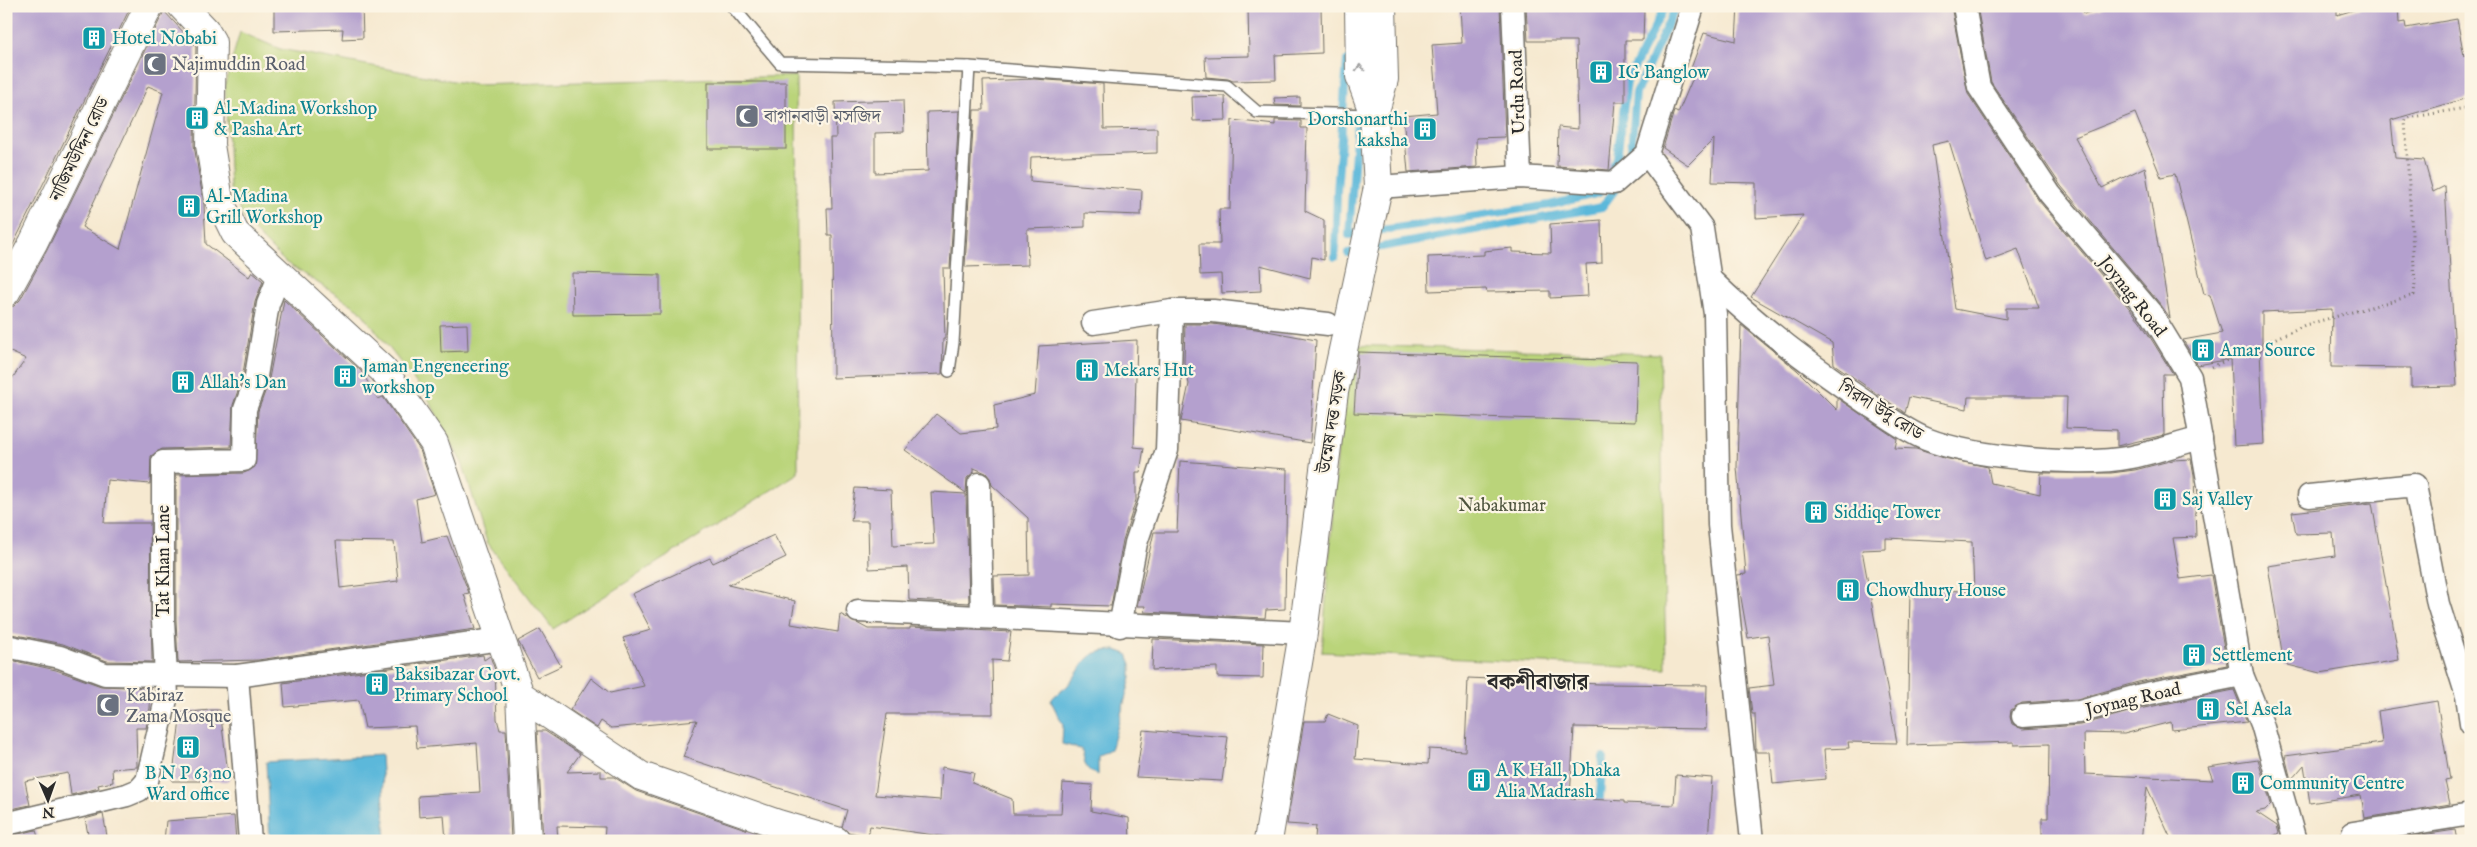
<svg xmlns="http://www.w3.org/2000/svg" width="2477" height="847" font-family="'IM FELL English','Noto Serif Bengali',serif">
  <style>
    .green { fill: #bad47a; stroke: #728052 }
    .water { fill: #5cb8da; stroke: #447282 }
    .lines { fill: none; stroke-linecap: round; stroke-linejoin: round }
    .stream { stroke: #5cb8da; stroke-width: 8 }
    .building { fill: #b4a0ce; fill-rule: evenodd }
    .service-casing { stroke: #726e65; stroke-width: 14 }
    .minor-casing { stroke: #726e65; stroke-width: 25 }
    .tertiary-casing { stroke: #726e65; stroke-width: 30 }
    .secondary-casing { stroke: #726e65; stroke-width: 30 }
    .path { stroke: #726e65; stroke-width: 3; stroke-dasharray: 1 4; stroke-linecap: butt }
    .service { stroke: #fff; stroke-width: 11 }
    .minor { stroke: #fff; stroke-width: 22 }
    .tertiary { stroke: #fff; stroke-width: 28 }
    .secondary { stroke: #fff; stroke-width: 28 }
    .oneway { stroke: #a0a0a0 }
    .labels { text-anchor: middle; stroke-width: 4.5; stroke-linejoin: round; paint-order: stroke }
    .culture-label { font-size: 18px; fill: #0d838f; stroke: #fcf5e5; text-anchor: start }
    .worship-label { font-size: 18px; fill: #5b616d; stroke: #fcf5e5; text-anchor: start }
    .street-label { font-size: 18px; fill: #2b2b2b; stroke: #fcf5e5 }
    .park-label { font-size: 18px; fill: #4f553f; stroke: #fcf5e5 }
    .district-label { font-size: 22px; font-weight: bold; fill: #2b2b2b; stroke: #fcf5e5 }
  </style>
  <rect width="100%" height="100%" fill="#fcf5e5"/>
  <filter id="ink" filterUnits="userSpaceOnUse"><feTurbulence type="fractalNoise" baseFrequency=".02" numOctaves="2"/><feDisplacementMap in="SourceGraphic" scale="10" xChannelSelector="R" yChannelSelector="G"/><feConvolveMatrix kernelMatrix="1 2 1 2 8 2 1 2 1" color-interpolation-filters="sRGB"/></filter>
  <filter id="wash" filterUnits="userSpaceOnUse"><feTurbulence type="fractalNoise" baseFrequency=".0096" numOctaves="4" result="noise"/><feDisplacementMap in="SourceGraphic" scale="20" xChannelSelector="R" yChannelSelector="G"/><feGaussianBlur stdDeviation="1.12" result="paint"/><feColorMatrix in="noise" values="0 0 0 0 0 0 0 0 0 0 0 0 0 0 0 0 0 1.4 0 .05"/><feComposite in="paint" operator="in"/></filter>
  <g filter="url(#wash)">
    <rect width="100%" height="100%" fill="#f6e9d0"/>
    <g class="green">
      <polygon points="240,32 280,49 475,85 796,76 798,473 553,629 487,542 463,465 428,398 359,309 285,262 246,223 230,189 225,84"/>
      <polygon points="1346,345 1660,354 1666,669 1322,652"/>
    </g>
    <g class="water">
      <path d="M1116 650 1127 654 1131 664V678L1111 750 1098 757V775C1083 770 1086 762 1081 749L1062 744 1063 725 1051 701C1055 693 1062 692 1068 685 1087 664 1081 651 1116 650Z"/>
      <polygon points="381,755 386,841 270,841 266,762"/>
    </g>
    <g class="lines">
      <g class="stream">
        <polyline points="1358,110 1349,235 1550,205 1599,193 1617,158 1627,82 1665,6"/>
        <polyline points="1630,163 1636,93 1676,6"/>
        <polyline points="1348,253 1602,207 1617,187"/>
        <polyline points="1335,257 1337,191 1347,61"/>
        <polyline points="1599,810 1603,757"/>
      </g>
    </g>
    <g id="blocks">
      <g class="building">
        <polygon points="6,6 131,6 6,259"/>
        <polygon points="274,6 362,6 363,38 342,39 343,29 274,31"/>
        <polygon points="1248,6 1321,6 1322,53 1275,55 1276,80 1233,81 1228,79 1206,77 1205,57 1249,56"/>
        <polygon points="1460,6 1500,6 1505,137 1476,138 1477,167 1408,172 1403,116 1437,113 1432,45 1462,43"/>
        <polygon points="1526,6 1644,11 1643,40 1625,40 1625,102 1615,102 1609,170 1557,166 1558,127 1578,129 1576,41 1528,41"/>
        <path d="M1738 6H1951L1968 94 2039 201 2140 321 2173 374H2163L2164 435 2117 446V430L2066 428 2067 397H1968L1967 409 1909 397 1905 413 1834 364 1832 343 1751 297 1803 215 1756 218V183L1712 182 1714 139 1688 165 1663 148 1674 111 1678 113 1695 73 1690 71 1704 33 1736 41ZM1949 141 1986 261 2018 249 2039 308H2006V319L1955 309 1932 145Z"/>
        <polygon points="1977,6 2081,6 2084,14 2108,6 2337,6 2337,15 2367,6 2398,6 2399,23 2405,22 2406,28 2457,19 2464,56 2471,55 2471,97 2391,120 2395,158 2424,160 2433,192 2445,186 2457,386 2411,387 2411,368 2331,367 2332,309 2262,312 2262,350 2260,350 2264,444 2234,446 2230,359 2198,365 2183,340 2222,333 2210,295 2204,294 2175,174 2161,177 2135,113 2075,137 2102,188 2145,167 2170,318 2161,305 2061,186 1991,82"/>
        <path d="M164 11 196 46 194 145 204 205 206 244 249 277 252 272 263 281 255 302 242 379 233 405 231 447 162 449 151 456 150 484 107 480 104 523H150L152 662 107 661 63 644 6 633V387L26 359 6 350V308L14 306 20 300 47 250ZM148 86 163 92 120 249 82 227Z"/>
        <polygon points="1034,79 1103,84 1104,129 1157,128 1157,153 1031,157 1030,181 1142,190 1141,215 1085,213 1085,227 1027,229 1028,265 965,267 974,110 984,110 983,81"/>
        <rect x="708" y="82" width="78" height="67"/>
        <polygon points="1225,96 1226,120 1193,121 1192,97"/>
        <polygon points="1300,97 1300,106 1275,105 1274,98"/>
        <polygon points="903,100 904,132 875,133 875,173 928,171 927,112 959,111 950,268 943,268 945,339 943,339 942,374 833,378 832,235 828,235 827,208 832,208 830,138 836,138 835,102"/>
        <polygon points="1232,120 1275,125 1275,120 1301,121 1301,128 1307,128 1305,211 1324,220 1324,260 1312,257 1310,278 1260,265 1261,291 1222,293 1221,274 1200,275 1199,244 1220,244 1219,209 1230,209"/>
        <polygon points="1601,220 1602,263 1586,264 1588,296 1550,298 1550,291 1487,292 1486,289 1429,291 1428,257 1484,255 1484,251 1512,248 1512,252 1551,253 1550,224"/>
        <polygon points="572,273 660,275 660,314 573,315"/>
        <path d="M284 300 361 371 378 399 383 397 420 450 435 494 416 499 422 542 447 536 469 593 464 594 475 629 258 660 178 662 176 620V475L244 473 255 467 258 411 268 384ZM336 541 394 542 398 581 340 588Z"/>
        <polygon points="467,324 468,351 441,352 440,325"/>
        <polygon points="1185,324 1212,324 1256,329 1316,340 1310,443 1181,421 1189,384 1184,363"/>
        <polygon points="1741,325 1797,370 1837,410 1837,398 1897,439 1895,448 1916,449 1944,458 1988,467 1991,483 2040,494 2041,473 2111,473 2135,470 2173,460 2191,459 2194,475 2196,537 2173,538 2180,579 2211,575 2227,665 2138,682 2077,699 2022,703 2011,710 2010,717 2012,724 2023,729 2080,725 2144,708 2234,690 2247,722 2172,730 2171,722 2124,734 2084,733 2085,774 2213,780 2208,767 2258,760 2271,804 2265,810 2256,812 2277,826 2279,833 2264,841 2172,841 2147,787 2141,841 2042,841 2042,818 2048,818 2049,744 2014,745 2014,742 1907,745 1910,590 1974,591 1972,542 1886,538 1886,549 1862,550 1897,743 1848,742 1849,748 1824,749 1826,779 1773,784 1770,752 1756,752 1755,714 1752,714 1749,688 1774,685 1768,635 1748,638 1737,575 1746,574 1737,467"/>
        <polygon points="1137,340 1134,447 1144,448 1140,472 1136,472 1136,500 1123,540 1111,606 1051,604 1051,607 995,605 994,576 1029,575 1028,518 992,485 990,478 986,473 974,468 974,472 967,478 966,493 905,450 936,414 961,433 996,429 994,405 1035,395 1039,346"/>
        <polygon points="1358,352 1637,361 1635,422 1354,413"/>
        <polygon points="1180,461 1287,469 1285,609 1266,610 1265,618 1144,612 1145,606 1137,606 1154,532 1177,532"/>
        <polygon points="855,488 891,490 893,546 934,544 931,492 966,494 969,603 909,600 908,567 869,569 868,521 851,521"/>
        <polygon points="2372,503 2399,660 2320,673 2284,664 2268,566 2335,556 2333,533 2296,534 2292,512"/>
        <polygon points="774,535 786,557 728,585 795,601 791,624 838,632 840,614 868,629 910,629 910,627 1011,632 1007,661 992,660 993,714 887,714 875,795 940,800 942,767 974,773 972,783 1012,799 1013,814 1061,814 1063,783 1092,785 1091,811 1129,818 1130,841 976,841 870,826 868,836 848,832 842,827 847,810 683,757 697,720 611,728 601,721 597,728 570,710 591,678 610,693 644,686 623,638 651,630 632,594 710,558 713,563"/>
        <polygon points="540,629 561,666 537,677 518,641"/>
        <polygon points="1153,639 1264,644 1263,678 1217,677 1217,667 1152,670"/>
        <polygon points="483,655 484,660 490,656 495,670 497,719 500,730 506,730 511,841 446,841 444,815 419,817 418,796 480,792 477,743 417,748 415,726 365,728 359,700 285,707 283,683"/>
        <polygon points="6,659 56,670 101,686 151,688 150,708 146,728 136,728 137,767 112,769 113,782 98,785 99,788 71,795 68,773 25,781 30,805 6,810"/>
        <polygon points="1468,678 1600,684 1707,685 1706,729 1574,727 1570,798 1624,801 1624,803 1674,805 1676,775 1712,778 1708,841 1663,838 1663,841 1349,841 1315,838 1316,826 1287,824 1304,721 1325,721 1328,714 1358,726 1355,759 1428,764 1429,749 1465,751"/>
        <polygon points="2437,701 2450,780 2445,781 2450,804 2365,818 2361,795 2310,803 2304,765 2291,780 2285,756 2382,743 2378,711"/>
        <polygon points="210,710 220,710 229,781 172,781 181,713"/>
        <polygon points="1143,730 1228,737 1222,781 1136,777"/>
        <polygon points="537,731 545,731 580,754 567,772 601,771 601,777 614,777 636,791 780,841 604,841 605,827 557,826 558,841 543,841"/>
        <polygon points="103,814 107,836 89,839 85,819"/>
        <polygon points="234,816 236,841 164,841 166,821"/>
        <polygon points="36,830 39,841 6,841 6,837"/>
        <polygon points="2455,830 2457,841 2404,841 2403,838"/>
      </g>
    </g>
  </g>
  <g filter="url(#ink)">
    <use href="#blocks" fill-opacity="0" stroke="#726e65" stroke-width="1"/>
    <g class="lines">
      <g class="service-casing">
        <g id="service">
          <polyline points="732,6 780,63 969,67 1227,86 1257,112 1373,115"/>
          <polyline points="949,371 953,343 969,67"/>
        </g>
      </g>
      <g class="minor-casing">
        <g id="minor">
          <polyline points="1513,6 1520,177"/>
          <polyline points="1964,6 1979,87 2050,194 2151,313 2190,377 2242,675 2262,724 2295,841"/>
          <polyline points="1647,154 1702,228 1715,314 1719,525 1752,841"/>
          <polyline points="1378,187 1520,177 1614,183 1647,154 1693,6"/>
          <path d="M1711 280C1758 326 1813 367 1868 404 1886 416 1906 431 1926 439 1974 458 2082 467 2132 457 2155 452 2178 444 2201 438"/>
          <polyline points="1093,323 1172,311"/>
          <polyline points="979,484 982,616"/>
          <polyline points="2309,496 2415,485 2438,604 2467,696 2471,723"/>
          <polyline points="858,611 1303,633"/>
          <polyline points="1120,626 1136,543 1167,450 1172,311 1213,311 1328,324"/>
          <polyline points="6,646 60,657 105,674 237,676 501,639"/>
          <polyline points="237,676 250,841"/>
          <polyline points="2023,716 2079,712 2141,695 2242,675"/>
          <polyline points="6,824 127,795 139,790 147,781 167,695 163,620 163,462 244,460 245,409 255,382 268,304 280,274"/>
          <polyline points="2353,833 2471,814"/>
        </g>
      </g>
      <g class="tertiary-casing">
        <g id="tertiary">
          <polyline points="182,6 205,30 212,42 210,145 219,200 235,233 383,370 434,443 520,695 527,841"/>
          <polyline points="6,292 33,243 149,6"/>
          <polyline points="520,695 641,776 778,824 836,841"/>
        </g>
      </g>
      <g class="secondary-casing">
        <g id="secondary">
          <polyline points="1374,115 1384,79 1382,6"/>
          <polyline points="1268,841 1303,633 1334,392 1378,187 1374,115 1360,76 1359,6"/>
        </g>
      </g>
      <polyline class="path" points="2212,367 2305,325 2414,295 2415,283 2405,121 2408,118 2471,107"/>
      <use href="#service" class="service"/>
      <use href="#minor" class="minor"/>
      <use href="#tertiary" class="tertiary"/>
      <use href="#secondary" class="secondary"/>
    </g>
    <defs><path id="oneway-chevron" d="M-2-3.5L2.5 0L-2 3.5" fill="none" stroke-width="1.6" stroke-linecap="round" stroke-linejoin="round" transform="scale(1.25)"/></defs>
    <use class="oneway" href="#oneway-chevron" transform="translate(1360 68) rotate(-92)"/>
  </g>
  <defs>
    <g id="building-square" transform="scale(1.25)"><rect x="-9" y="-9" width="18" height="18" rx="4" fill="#0f9aa8" stroke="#fcf5e5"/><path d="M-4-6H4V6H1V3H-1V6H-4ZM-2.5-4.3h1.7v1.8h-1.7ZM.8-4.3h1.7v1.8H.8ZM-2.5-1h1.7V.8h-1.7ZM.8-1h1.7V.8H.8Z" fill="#fff"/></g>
    <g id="mosque-square" transform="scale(1.25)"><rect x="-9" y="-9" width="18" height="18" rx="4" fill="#6b7280" stroke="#fcf5e5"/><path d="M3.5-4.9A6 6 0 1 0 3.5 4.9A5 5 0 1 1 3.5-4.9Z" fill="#fff"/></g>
  </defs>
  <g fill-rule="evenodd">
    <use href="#building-square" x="94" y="38"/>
    <use href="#mosque-square" x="155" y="64"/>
    <use href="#building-square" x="1601" y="72"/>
    <use href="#mosque-square" x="747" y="116"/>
    <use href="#building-square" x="197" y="118"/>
    <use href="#building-square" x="1425" y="129"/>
    <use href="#building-square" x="189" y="206"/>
    <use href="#building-square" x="2203" y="350"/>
    <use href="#building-square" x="1087" y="370"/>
    <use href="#building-square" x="345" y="376"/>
    <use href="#building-square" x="183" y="382"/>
    <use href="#building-square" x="2165" y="499"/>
    <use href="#building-square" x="1816" y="512"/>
    <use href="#building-square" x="1848" y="590"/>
    <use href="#building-square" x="2194" y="655"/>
    <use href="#building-square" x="377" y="684"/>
    <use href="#mosque-square" x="108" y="705"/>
    <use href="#building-square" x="2208" y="709"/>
    <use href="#building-square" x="188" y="747"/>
    <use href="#building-square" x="1479" y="780"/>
    <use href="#building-square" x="2243" y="783"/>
  </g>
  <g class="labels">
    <g class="culture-label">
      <text x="112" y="44">Hotel Nobabi</text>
      <text x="1618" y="78">IG Banglow</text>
      <text x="214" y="114">Al-Madina Workshop<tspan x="214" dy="21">&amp; Pasha Art</tspan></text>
      <text x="1408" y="125" text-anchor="end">Dorshonarthi<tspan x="1408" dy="21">kaksha</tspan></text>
      <text x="206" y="202">Al-Madina<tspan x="206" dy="21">Grill Workshop</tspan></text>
      <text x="2220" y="356">Amar Source</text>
      <text x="362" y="372">Jaman Engeneering<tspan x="362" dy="21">workshop</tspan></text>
      <text x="1104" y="376">Mekars Hut</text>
      <text x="200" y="388">Allah's Dan</text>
      <text x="2182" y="505">Saj Valley</text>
      <text x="1834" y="518">Siddiqe Tower</text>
      <text x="1866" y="596">Chowdhury House</text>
      <text x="2212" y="661">Settlement</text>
      <text x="394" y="680">Baksibazar Govt.<tspan x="394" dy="21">Primary School</tspan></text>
      <text x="2226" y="715">Sel Asela</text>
      <text x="1496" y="776">A K Hall, Dhaka<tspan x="1496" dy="21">Alia Madrash</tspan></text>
      <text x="188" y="779" text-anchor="middle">B N P 63 no<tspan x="188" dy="21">Ward office</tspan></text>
      <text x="2260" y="789">Community Centre</text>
    </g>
    <g class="worship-label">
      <text x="172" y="70">Najimuddin Road</text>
      <text x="764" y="122">বাগানবাড়ী মসজিদ</text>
      <text x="126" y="701">Kabiraz<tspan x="126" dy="21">Zama Mosque</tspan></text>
    </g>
    <g class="street-label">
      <text transform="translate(1517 92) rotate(-92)" y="6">Urdu Road</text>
      <text transform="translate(79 149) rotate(-64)" y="6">নাজিমউদ্দিন রোড</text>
      <text transform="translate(2133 296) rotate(52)" y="6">Joynag Road</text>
      <text transform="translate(1881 410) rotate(32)" y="6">গিরদা উর্দু রোড</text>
      <text transform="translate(1332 422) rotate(-81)" y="6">উন্মেষ দত্ত সড়ক</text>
      <text transform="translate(163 561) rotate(-90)" y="6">Tat Khan Lane</text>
      <text transform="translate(2133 699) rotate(-13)" y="6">Joynag Road</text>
    </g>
    <g class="park-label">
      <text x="1502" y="511">Nabakumar</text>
    </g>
    <g class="district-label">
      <text x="1538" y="689">বকশীবাজার</text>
    </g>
  </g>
  <rect width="2477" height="847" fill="none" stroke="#fcf5e5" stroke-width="25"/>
  <g transform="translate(48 800) rotate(178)" stroke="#fcf5e5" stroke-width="4" paint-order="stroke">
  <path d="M0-4L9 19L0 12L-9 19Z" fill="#2b2b2b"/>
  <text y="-8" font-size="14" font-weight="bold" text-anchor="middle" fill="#2b2b2b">N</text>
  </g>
</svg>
